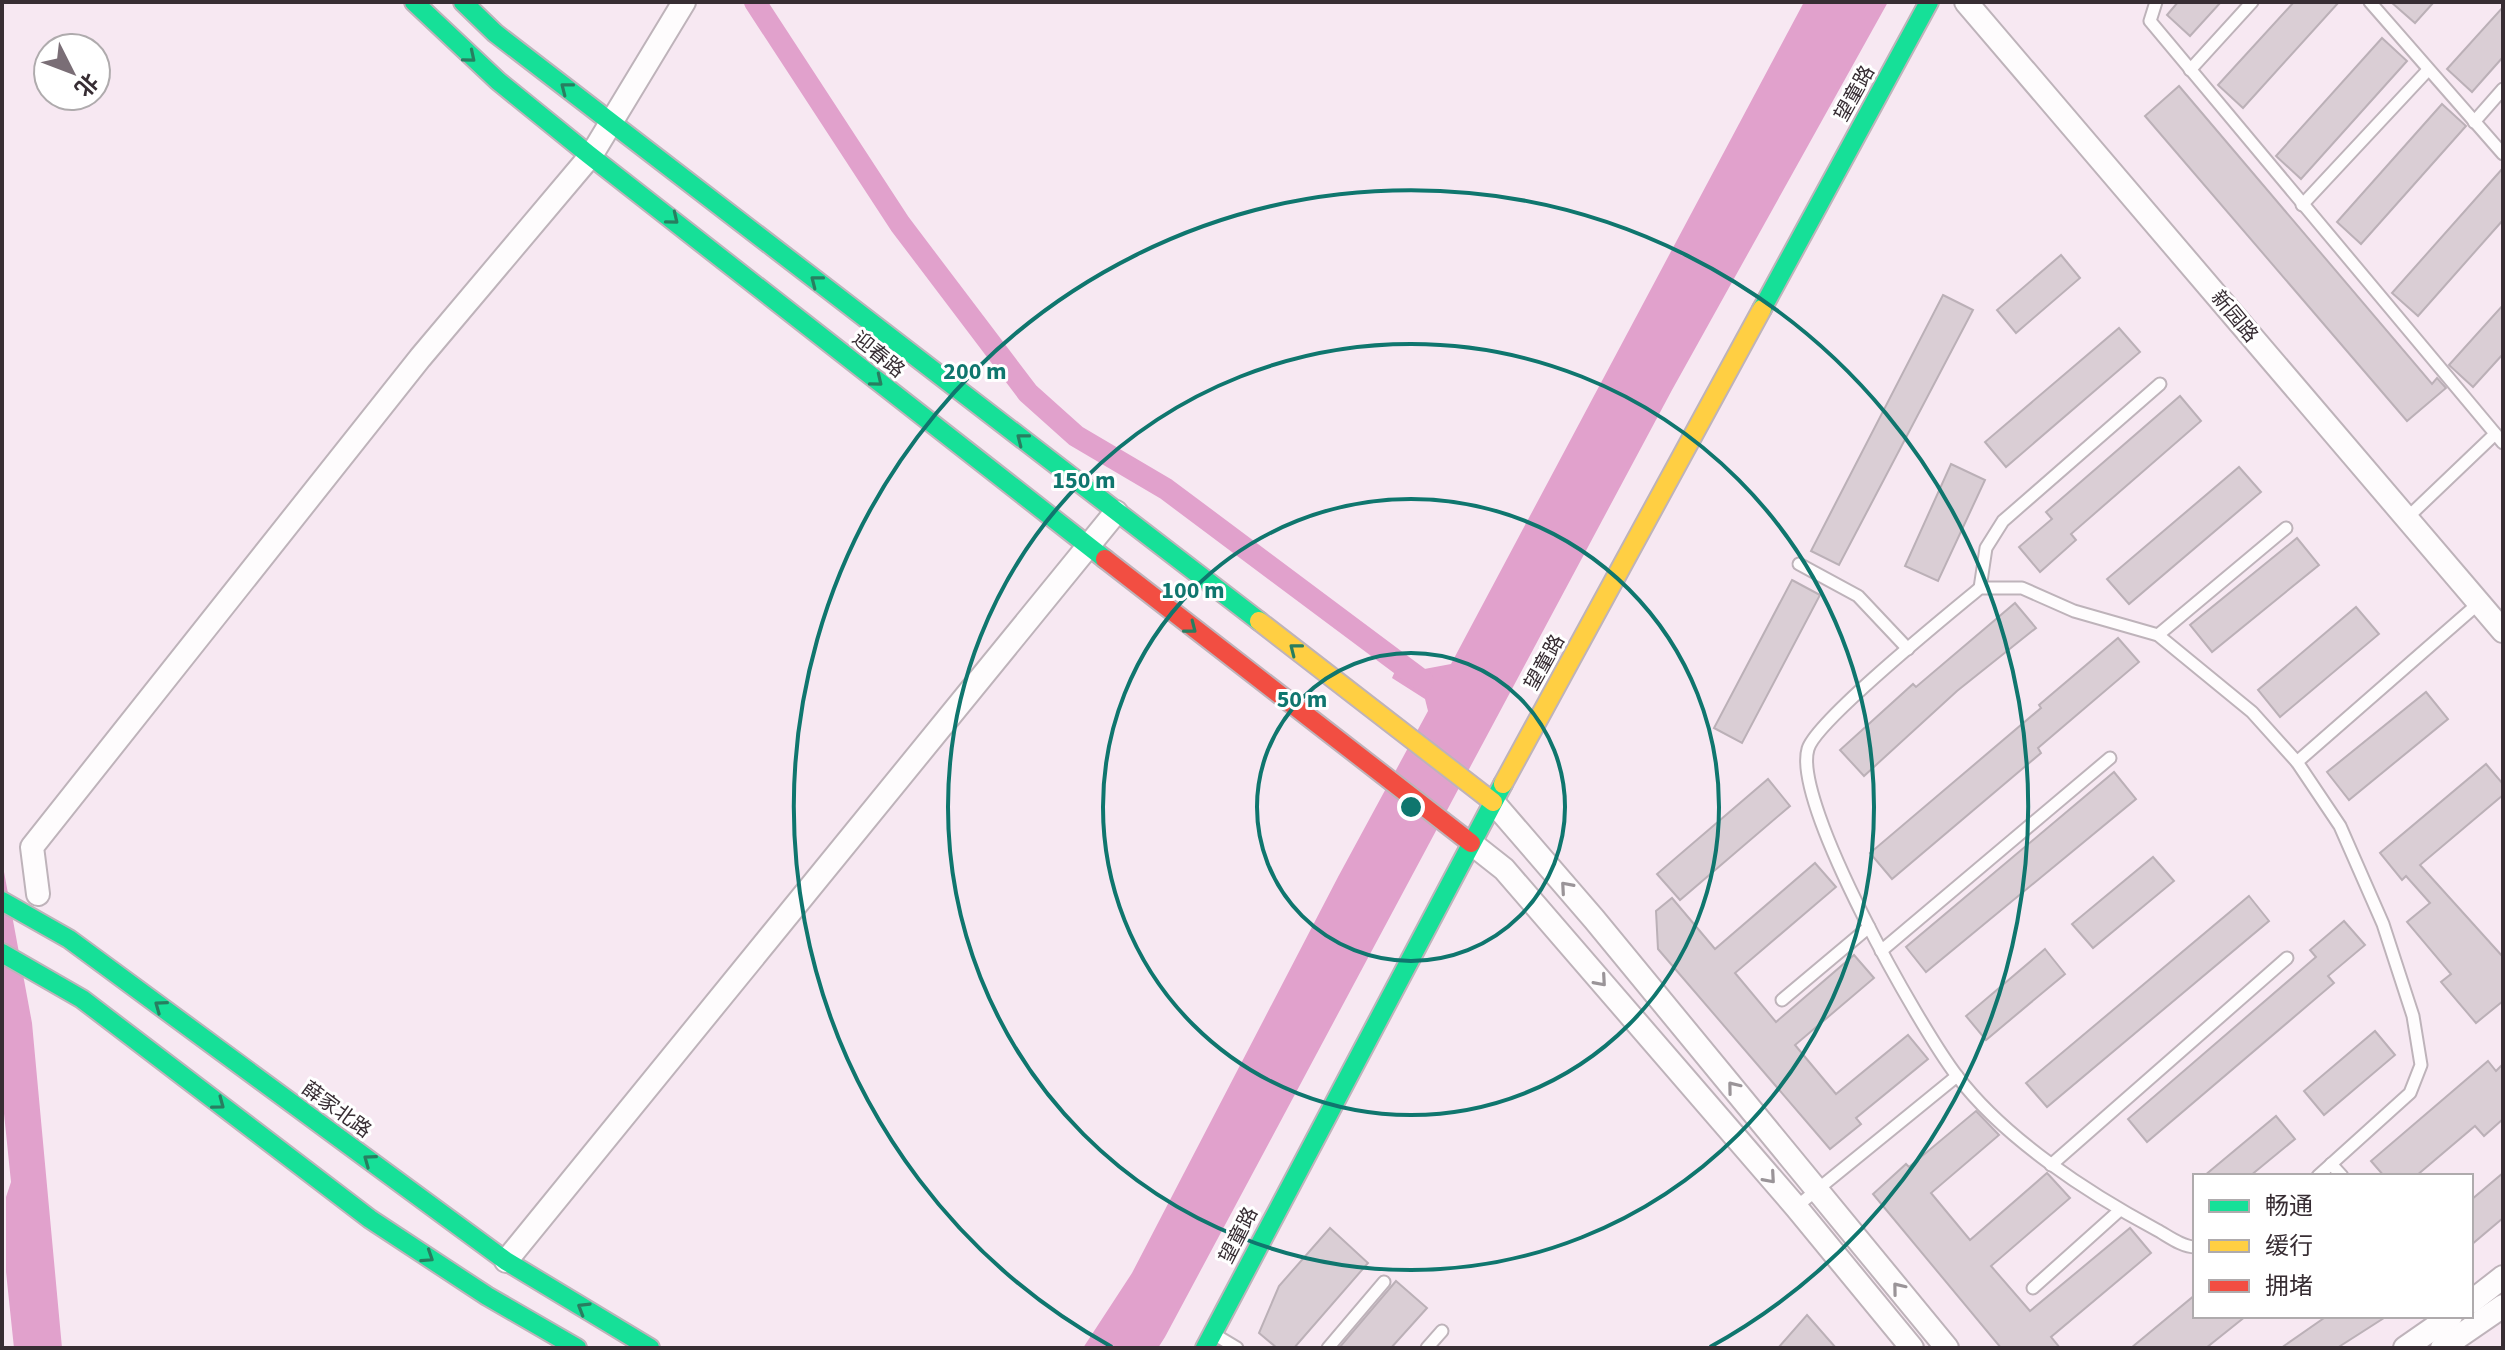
<svg xmlns="http://www.w3.org/2000/svg" width="2505" height="1350" font-family="'Source Sans 3','Noto Sans SC',sans-serif">
  <style>
    .water { fill: #e1a1cc }
    .lines { fill: none; stroke-linecap: round; stroke-linejoin: round }
    .canal { stroke: #e1a1cc; stroke-width: 22 }
    .building { fill: #daced5; stroke: #bbb0b7; stroke-width: 2 }
    .lane-casing { stroke: #beb3ba; stroke-width: 15 }
    .street-casing { stroke: #beb3ba; stroke-width: 26 }
    .fast-casing { stroke: #beb3ba; stroke-width: 22 }
    .slow-casing { stroke: #beb3ba; stroke-width: 22 }
    .jam-casing { stroke: #beb3ba; stroke-width: 22 }
    .lane { stroke: #fefcfd; stroke-width: 11 }
    .street { stroke: #fefcfd; stroke-width: 22 }
    .fast { stroke: #16e098; stroke-width: 18 }
    .slow { stroke: #ffcf43; stroke-width: 18 }
    .jam { stroke: #f24e42; stroke-width: 18 }
    .oneway { stroke: #287e60 }
    .oneway2 { stroke: #9a9498 }
    .ring { fill: none; stroke: #0f766e; stroke-width: 4 }
    .labels { text-anchor: middle; stroke-width: 6; stroke-linejoin: round; paint-order: stroke }
    .street-label { font-size: 20px; fill: #372d33; stroke: #fff }
    .centre { fill: #0f766e; stroke: #fff; stroke-width: 4 }
    .ring-label { font-size: 24px; text-anchor: middle; font-weight: bold; fill: #0f766e; stroke: #fff; stroke-width: 6; stroke-linejoin: round; paint-order: stroke }
  </style>
  <rect width="100%" height="100%" fill="#f7e8f2"/>
  <g class="water">
    <polygon points="1804,2 1888,2 1672,390 1165,1337 1158,1348 1083,1348 1132,1273 1338,877 1428,711 1425,699 1392,678 1402,655 1419,670 1451,664"/>
    <polygon points="2,861 32,1023 62,1348 14,1348 6,1272 6,1197 11,1182 2,1094"/>
  </g>
  <g class="lines">
    <polyline class="canal" points="755,2 900,224 1028,393 1076,436 1166,489 1423,681"/>
  </g>
  <g class="building">
    <polygon points="2178,2 2221,2 2190,36 2167,15"/>
    <polygon points="2294,2 2339,2 2243,108 2218,85"/>
    <polygon points="2391,2 2434,2 2415,23"/>
    <polygon points="2503,7 2503,57 2472,92 2447,69"/>
    <polygon points="2382,38 2407,61 2301,179 2276,156"/>
    <polygon points="2179,86 2432,384 2437,378 2446,388 2407,421 2145,116"/>
    <polygon points="2442,104 2466,126 2361,244 2337,222"/>
    <polygon points="2503,168 2503,220 2418,316 2392,293"/>
    <polygon points="2061,255 2080,278 2016,333 1997,310"/>
    <polygon points="1943,295 1973,310 1839,565 1811,551"/>
    <polygon points="2503,305 2503,354 2473,387 2449,365"/>
    <polygon points="2119,328 2140,352 2006,467 1985,442"/>
    <polygon points="2180,396 2201,421 2071,534 2076,540 2040,572 2019,547 2052,519 2046,512"/>
    <polygon points="1951,464 1985,480 1938,581 1905,566"/>
    <polygon points="2239,467 2261,492 2129,604 2107,579"/>
    <polygon points="2297,538 2319,565 2212,652 2190,625"/>
    <polygon points="1792,580 1820,595 1742,743 1714,728"/>
    <polygon points="2015,603 2036,628 1957,691 1864,776 1840,750 1913,684 1916,687"/>
    <polygon points="2356,607 2379,634 2280,717 2258,690"/>
    <polygon points="2118,638 2139,662 2038,748 2041,753 1892,879 1870,853 2041,708 2039,705"/>
    <polygon points="2426,692 2448,719 2349,800 2327,772"/>
    <polygon points="2486,764 2503,784 2503,795 2420,865 2503,957 2503,1001 2476,1023 2441,982 2451,974 2407,922 2430,903 2406,876 2402,880 2380,853"/>
    <polygon points="2114,772 2136,799 1926,972 1906,947"/>
    <polygon points="1768,779 1790,806 1680,900 1657,874"/>
    <polygon points="2153,857 2174,881 2093,948 2072,924"/>
    <polygon points="1815,863 1836,887 1735,973 1776,1022 1854,955 1874,978 1795,1045 1836,1094 1908,1035 1928,1059 1856,1118 1861,1124 1830,1149 1658,949 1656,911 1672,898 1715,949"/>
    <polygon points="2249,896 2269,921 2047,1107 2026,1083"/>
    <polygon points="2344,921 2365,945 2328,976 2334,983 2147,1142 2128,1119 2316,957 2310,950"/>
    <polygon points="2045,949 2065,974 1986,1040 1966,1016"/>
    <polygon points="2375,1031 2395,1055 2324,1115 2304,1091"/>
    <polygon points="2488,1061 2496,1071 2503,1064 2503,1119 2484,1136 2475,1126 2416,1176 2384,1176 2371,1161"/>
    <polygon points="1976,1111 1999,1135 1931,1193 1970,1240 2047,1173 2070,1198 1991,1266 2030,1311 2130,1228 2151,1253 2051,1337 2060,1348 2001,1348 1873,1194 1906,1164 1909,1167"/>
    <polygon points="2276,1116 2295,1139 2250,1176 2204,1176"/>
    <polygon points="2503,1173 2503,1218 2471,1245 2471,1200"/>
    <polygon points="1330,1228 1368,1263 1294,1348 1277,1348 1259,1333 1279,1286"/>
    <polygon points="1396,1281 1427,1308 1391,1348 1339,1348"/>
    <polygon points="2195,1295 2195,1316 2246,1316 2206,1348 2131,1348"/>
    <polygon points="1807,1315 1836,1348 1778,1348"/>
    <polygon points="2327,1316 2387,1316 2337,1348 2281,1348"/>
  </g>
  <g class="lines">
    <g class="lane-casing">
      <g id="lane">
        <polyline points="2156,2 2150,21 2503,443"/>
        <polyline points="2370,2 2503,154"/>
        <polyline points="2190,70 2252,2"/>
        <polyline points="2474,122 2503,89"/>
        <polyline points="2302,205 2428,70"/>
        <polyline points="2407,518 2495,434"/>
        <polyline points="1799,564 1858,596 1908,649"/>
        <polyline points="1980,588 1986,548 2003,521 2160,384"/>
        <polyline points="2158,635 2286,528"/>
        <polyline points="2297,762 2479,603"/>
        <polyline points="1881,951 2110,758"/>
        <polyline points="1782,1000 1869,927"/>
        <polyline points="2331,1164 2342,1176"/>
        <polyline points="2051,1165 2287,958"/>
        <polyline points="1796,1207 1957,1076"/>
        <path d="M2195 1247C2182 1247 2168 1236 2157 1230 2088 1193 2005 1139 1957 1076 1920 1028 1792 803 1808 749 1816 721 1950 613 1980 588H2022L2074 611 2158 635 2252 712 2297 762 2340 826 2383 924 2413 1016 2421 1065 2410 1093 2318 1176"/>
        <polyline points="2033,1288 2120,1210"/>
        <polyline points="1217,1336 1237,1348"/>
        <polyline points="1328,1348 1384,1282"/>
        <polyline points="1427,1348 1442,1331"/>
      </g>
    </g>
    <g class="street-casing">
      <g id="street">
        <polyline points="1966,2 2503,631"/>
        <polyline points="1493,802 1594,919 1947,1348"/>
        <polyline points="1471,843 1504,869 1796,1207 1912,1348"/>
        <polyline points="38,894 32,847 420,358 592,154 684,2"/>
        <polyline points="506,1261 1116,512"/>
        <polyline points="2471,1302 2503,1277"/>
        <polyline points="2405,1348 2451,1316"/>
        <polyline points="2442,1348 2503,1306"/>
      </g>
    </g>
    <g class="fast-casing">
      <g id="fast">
        <polyline points="414,2 498,81 588,154 1105,559"/>
        <polyline points="463,2 495,33 1259,621"/>
        <polyline points="1762,309 1929,2"/>
        <polyline points="2,901 69,939 506,1261 650,1348"/>
        <polyline points="2,953 82,999 370,1219 487,1296 577,1348"/>
        <polyline points="1205,1348 1503,784"/>
      </g>
    </g>
    <g class="slow-casing">
      <g id="slow">
        <polyline points="1259,621 1493,802"/>
        <polyline points="1503,784 1762,309"/>
      </g>
    </g>
    <g class="jam-casing">
      <polyline id="jam" points="1105,559 1471,843"/>
    </g>
    <use href="#lane" class="lane"/>
    <use href="#street" class="street"/>
    <use href="#fast" class="fast"/>
    <use href="#slow" class="slow"/>
    <use href="#jam" class="jam"/>
  </g>
  <defs><path id="oneway-chevron" d="M-2-3.5L2.5 0L-2 3.5" fill="none" stroke-width="1.6" stroke-linecap="round" stroke-linejoin="round" transform="scale(2)"/></defs>
  <g class="oneway">
    <use href="#oneway-chevron" transform="translate(470 57) rotate(40)"/>
    <use href="#oneway-chevron" transform="translate(566 88) rotate(-142)"/>
    <use href="#oneway-chevron" transform="translate(673 219) rotate(39)"/>
    <use href="#oneway-chevron" transform="translate(816 281) rotate(-142)"/>
    <use href="#oneway-chevron" transform="translate(877 381) rotate(39)"/>
    <use href="#oneway-chevron" transform="translate(1022 439) rotate(-142)"/>
    <use href="#oneway-chevron" transform="translate(1191 628) rotate(38)"/>
    <use href="#oneway-chevron" transform="translate(1295 649) rotate(-142)"/>
    <use href="#oneway-chevron" transform="translate(160 1006) rotate(-144)"/>
    <use href="#oneway-chevron" transform="translate(219 1104) rotate(37)"/>
    <use href="#oneway-chevron" transform="translate(369 1160) rotate(-144)"/>
    <use href="#oneway-chevron" transform="translate(428 1257) rotate(33)"/>
    <use href="#oneway-chevron" transform="translate(583 1308) rotate(-149)"/>
  </g>
  <g class="oneway2">
    <use href="#oneway-chevron" transform="translate(1566 887) rotate(-131)"/>
    <use href="#oneway-chevron" transform="translate(1601 981) rotate(49)"/>
    <use href="#oneway-chevron" transform="translate(1733 1087) rotate(-129)"/>
    <use href="#oneway-chevron" transform="translate(1770 1178) rotate(49)"/>
    <use href="#oneway-chevron" transform="translate(1898 1288) rotate(-129)"/>
  </g>
  <g class="ring">
    <circle cx="1411" cy="807" r="154"/>
    <circle cx="1411" cy="807" r="308"/>
    <circle cx="1411" cy="807" r="463"/>
    <path d="M1112 1347A617 617 0 1 1 1710 1347"/>
  </g>
  <g class="labels">
    <g class="street-label">
      <text transform="translate(1854 93) rotate(-61)" y="7">望童路</text>
      <text transform="translate(2235 316) rotate(50)" y="7">新园路</text>
      <text transform="translate(879 354) rotate(39)" y="7">迎春路</text>
      <text transform="translate(1544 662) rotate(-61)" y="7">望童路</text>
      <text transform="translate(337 1109) rotate(36)" y="7">薛家北路</text>
      <text transform="translate(1238 1235) rotate(-63)" y="7">望童路</text>
    </g>
  </g>
  <circle cx="1411" cy="807" r="12" class="centre"/>
  <g class="ring-label">
    <text x="975" y="379">200 m</text>
    <text x="1084" y="488">150 m</text>
    <text x="1193" y="598">100 m</text>
    <text x="1302" y="707">50 m</text>
  </g>
  <rect width="2505" height="1350" fill="none" stroke="#372d33" stroke-width="8"/>
  <rect x="2193" y="1174" width="280" height="144" fill="#ffffff" stroke="#afabad" stroke-width="2"/>
  <rect x="2209" y="1200" width="40" height="12" fill="#16e098" stroke="#afabad" stroke-width="2"/>
  <text x="2265" y="1214" font-size="24" fill="#372d33">畅通</text>
  <rect x="2209" y="1240" width="40" height="12" fill="#ffcf43" stroke="#afabad" stroke-width="2"/>
  <text x="2265" y="1254" font-size="24" fill="#372d33">缓行</text>
  <rect x="2209" y="1280" width="40" height="12" fill="#f24e42" stroke="#afabad" stroke-width="2"/>
  <text x="2265" y="1294" font-size="24" fill="#372d33">拥堵</text>
  <g transform="translate(72 72) rotate(132)"><circle r="38" fill="#ffffff" stroke="#afabad" stroke-width="2"/>
  <path d="M0-6L14 30L0 20L-14 30Z" fill="#7a6e76"/>
  <text y="-12" font-size="22" font-weight="bold" text-anchor="middle" fill="#372d33">北</text>
  </g>
</svg>
